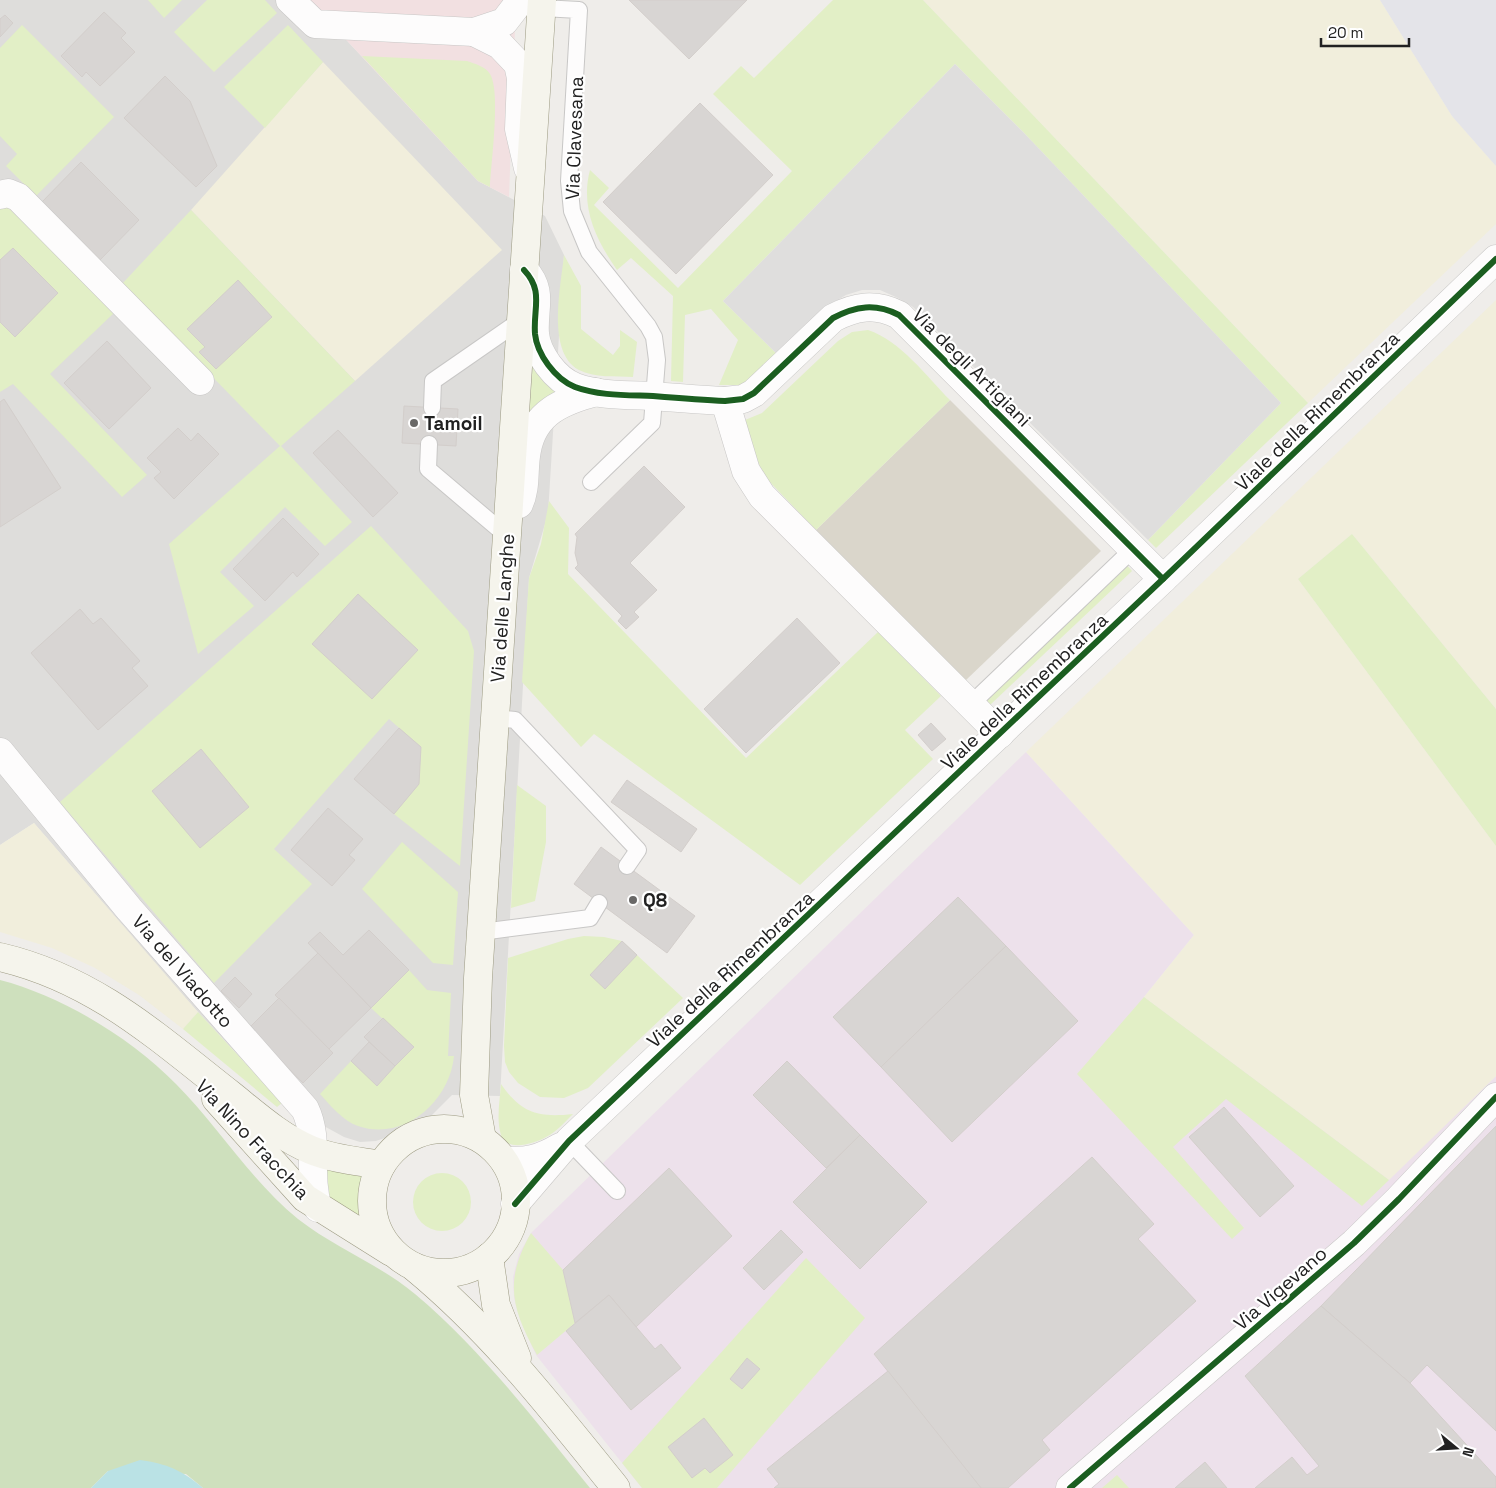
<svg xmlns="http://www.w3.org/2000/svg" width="1496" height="1488" font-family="'Space Grotesk',sans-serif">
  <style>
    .residential { fill: #dedddb }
    .commercial { fill: #f2e0e1 }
    .industrial { fill: #ede1eb }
    .construction { fill: #dad6cb }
    .farmland { fill: #f1eedc }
    .grass { fill: #e2efc6 }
    .forest { fill: #cee0bd }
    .parking { fill: #dfdedd }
    .plaza { fill: #e4e4e9 }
    .water { fill: #bae2e5 }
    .building { fill: #d8d5d3; stroke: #d3cecb }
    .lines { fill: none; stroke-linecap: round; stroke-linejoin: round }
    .lane-casing { stroke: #c8c7c6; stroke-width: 18 }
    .street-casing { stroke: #c8c7c6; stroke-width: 29 }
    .secondary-casing { stroke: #9b9980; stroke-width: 29 }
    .lane { stroke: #fdfcfc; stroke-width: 16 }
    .street { stroke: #fdfcfc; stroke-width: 28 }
    .secondary { stroke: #f5f4ec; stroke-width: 28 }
    .cycleway-casing { stroke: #fff; stroke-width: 9 }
    .cycleway { stroke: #1b5e20; stroke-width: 6 }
    .poi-dot { fill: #696867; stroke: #fff; stroke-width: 2 }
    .labels { text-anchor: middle; stroke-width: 4.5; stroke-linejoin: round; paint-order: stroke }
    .street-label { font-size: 19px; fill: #212121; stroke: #fff }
    .poi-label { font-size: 19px; font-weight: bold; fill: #212121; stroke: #fff; text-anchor: start }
  </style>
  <rect width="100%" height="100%" fill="#efedea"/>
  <polygon class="residential" points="0,0 309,0 478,181 545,216 564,255 548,514 529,578 500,1096 452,1095 422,1125 376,1141 360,1142 344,1137 282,1103 186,999 34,823 0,845"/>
  <polygon class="commercial" points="309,0 516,0 509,197 478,181"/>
  <polygon class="industrial" points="1026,752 1194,935 1144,997 1389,1179 1496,1076 1496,1488 642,1488 536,1355 520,1319 514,1298 513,1277 519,1254 531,1233"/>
  <polygon class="construction" points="950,400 1101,551 966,680 816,530"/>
  <g class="farmland">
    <polygon points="923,0 1380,0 1452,116 1496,166 1496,224 1308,403"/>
    <polygon points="323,62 502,250 355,381 191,210"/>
    <polygon points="1496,300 1496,709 1352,534 1298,579 1496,846 1496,1076 1389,1180 1144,997 1194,935 1026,752"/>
    <polygon points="34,823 198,1012 183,1029 139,995 95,968 52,948 0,932 0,845"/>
  </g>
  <g class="grass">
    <polygon points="148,0 182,0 164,18"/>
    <polygon points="207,0 265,0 277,13 214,72 174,32"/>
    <path d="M833 0H923L1308 403 1156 548 1148 540 1281 403 1024 133 955 64 723 301 778 355 742 385H719L738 340 711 309 685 315 683 382 671 381 673 296 631 258 617 270C596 240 580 207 590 170L609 188 594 205 678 288 792 171 713 94 741 66 754 78Z"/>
    <polygon points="22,25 114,117 36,196 6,166 17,154 0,136 0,48"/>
    <polygon points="288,25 323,62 265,128 224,87"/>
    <path d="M362 56 467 61C475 64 485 66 490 74 501 92 491 163 490 187L478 181Z"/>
    <polygon points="5,202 115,312 50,374 147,475 122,497 13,384 0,392 0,207"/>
    <polygon points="191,210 355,381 281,446 352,522 325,546 285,507 220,572 254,606 198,654 169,544 280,446 122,284"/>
    <path d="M564 255 581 286V329L613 355 620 346V330L637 342 633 377C616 376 594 378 579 370 546 352 561 286 564 255Z"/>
    <path d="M868 330C901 341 926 376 950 400L816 530 765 477 758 462 745 420 762 413 838 341 852 332Z"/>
    <polygon points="533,362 565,392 529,417"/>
    <polygon points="549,501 569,528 568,574 746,758 878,632 941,696 905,730 933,759 800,885 594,734 581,747 522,682 529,578 541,544"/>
    <polygon points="371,526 468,631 474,651 460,866 394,814 419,784 421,747 389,719 274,849 312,884 214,983 60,802"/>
    <polygon points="1352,534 1496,709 1496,846 1298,579"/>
    <polygon points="1125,563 1132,571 990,705 983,698"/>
    <polygon points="517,785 546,806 546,842 535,901 511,908"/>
    <polygon points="402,842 458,892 453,965 433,963 362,889"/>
    <polygon points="584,936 604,937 622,941 683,998 588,1088 564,1098 540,1097 518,1083 509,1072 505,1062 504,1046 508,958 568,939"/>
    <path d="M409 970 427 990 451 993 448 1056H454C450 1101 404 1142 358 1126 343 1121 330 1105 320 1094L351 1061 377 1085 413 1047 371 1008Z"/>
    <polygon points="1144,997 1389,1180 1362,1206 1226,1099 1173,1147 1244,1228 1232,1239 1077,1074"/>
    <polygon points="198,1012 282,1103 277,1107 183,1029"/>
    <path d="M501 1084C521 1113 538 1118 573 1114 565 1122 556 1132 546 1137 534 1144 506 1152 501 1135 496 1120 500 1099 501 1084Z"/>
    <polygon points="323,1167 364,1175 360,1219 326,1200"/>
    <circle cx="442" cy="1202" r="29"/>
    <path d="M531 1233 563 1270 575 1323 537 1355C511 1308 504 1280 531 1233Z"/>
    <polygon points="806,1258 865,1318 717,1488 642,1488 622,1463"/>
    <polygon points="1117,1475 1129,1488 1102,1488"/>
  </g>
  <path class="forest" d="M0 980C62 996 131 1038 176 1084 218 1126 251 1181 298 1219 335 1248 379 1264 415 1294 482 1350 535 1421 590 1488H203L186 1474 108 1471 91 1488H0Z"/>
  <polygon class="parking" points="955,64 1024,133 1281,403 1148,540 913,307 898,298 880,290 862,290 846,295 831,304 778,355 723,301"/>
  <polygon class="plaza" points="1380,0 1496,0 1496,166 1452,116"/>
  <path class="water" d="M140 1460C168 1464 181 1470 203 1488H91L108 1471Z"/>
  <g class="building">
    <polygon points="629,0 747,0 689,59"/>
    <polygon points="104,12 126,33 121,38 135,52 100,86 86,72 82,77 61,56"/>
    <polygon points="5,15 13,23 0,37 0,19"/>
    <polygon points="165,76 190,101 217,166 196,187 124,118"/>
    <polygon points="700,103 773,175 676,274 603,202"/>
    <polygon points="81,162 139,220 100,260 42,202"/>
    <polygon points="13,248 58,293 15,337 0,322 0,260"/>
    <polygon points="238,280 272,317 216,369 199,352 205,347 187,329"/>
    <polygon points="107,341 151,388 109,429 64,383"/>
    <polygon points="4,399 61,488 0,527 0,402"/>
    <polygon points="404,406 458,409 456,446 402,443"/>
    <polygon points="178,428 191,441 198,433 219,454 174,499 154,478 161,472 147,458"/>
    <polygon points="338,430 398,493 373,517 313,453"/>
    <polygon points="644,466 685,507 630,563 657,590 634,612 639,617 626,629 618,621 622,616 575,568 578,565 575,553 577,537 575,534"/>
    <polygon points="283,518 319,554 297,577 293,572 265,601 233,569"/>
    <polygon points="358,594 418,650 372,699 312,644"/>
    <polygon points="80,609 93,624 101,618 140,661 132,668 148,686 98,730 31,653"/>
    <polygon points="797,618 840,663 746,753 704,709"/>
    <polygon points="931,723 946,739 932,751 918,735"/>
    <polygon points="399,728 421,747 419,784 394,814 354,779"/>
    <polygon points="201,749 249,807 200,848 152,791"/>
    <polygon points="627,780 697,829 681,852 611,802"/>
    <polygon points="328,808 363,839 349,855 355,860 332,886 291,850"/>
    <polygon points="601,847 695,916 667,953 574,884"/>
    <polygon points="958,897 1006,946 881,1067 833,1017"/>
    <polygon points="369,930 409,970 371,1008 308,943 320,932 343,955"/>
    <polygon points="622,941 637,955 605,989 590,975"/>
    <polygon points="1006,946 1078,1021 952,1142 881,1067"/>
    <polygon points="318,953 371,1008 329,1049 275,995"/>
    <polygon points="235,977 252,994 239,1008 221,991"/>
    <polygon points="279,998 333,1053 303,1083 249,1028"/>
    <polygon points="383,1018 414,1047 395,1066 364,1037"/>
    <polygon points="369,1042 395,1066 377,1086 351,1061"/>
    <polygon points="787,1061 860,1135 826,1168 753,1095"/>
    <polygon points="1224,1107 1294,1186 1260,1217 1189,1137"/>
    <polygon points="1496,1126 1496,1431 1427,1365 1410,1383 1321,1306"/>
    <polygon points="860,1135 927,1202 860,1269 793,1202"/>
    <polygon points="1092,1157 1154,1224 1138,1239 1196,1301 1042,1440 1050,1450 1008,1488 981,1488 874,1354"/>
    <polygon points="669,1168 732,1236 636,1327 609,1295 575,1323 563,1270"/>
    <polygon points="781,1230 803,1252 764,1290 743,1268"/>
    <polygon points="609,1295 655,1349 661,1344 681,1368 631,1410 566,1331"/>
    <polygon points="1321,1306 1410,1383 1496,1477 1496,1488 1255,1488 1292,1457 1307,1475 1319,1466 1245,1376"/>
    <polygon points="747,1358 760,1369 742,1389 730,1379"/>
    <polygon points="888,1371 981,1488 774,1488 779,1484 767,1469"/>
    <polygon points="704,1418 733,1455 710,1473 705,1468 692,1478 668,1447"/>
    <polygon points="1205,1462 1227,1488 1175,1488"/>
  </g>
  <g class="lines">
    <g class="lane-casing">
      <g id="lane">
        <polyline points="542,8 579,10 569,181 572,211 589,252 648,326 654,337 657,360 652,423 591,482"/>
        <polyline points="432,408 433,381 521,320"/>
        <polyline points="429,444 428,469 507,536"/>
        <polyline points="970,705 1133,549"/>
        <polyline points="495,718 515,720 638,850 627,866"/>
        <polyline points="481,932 590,918 599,903"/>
        <polyline points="569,1141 617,1191"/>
      </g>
    </g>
    <g class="street-casing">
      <g id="street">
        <polyline points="290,0 315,24 474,32 504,22 521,0"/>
        <polyline points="474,32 500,45 518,64 521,78 519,129 528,168"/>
        <polyline points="0,195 8,193 18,197 200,381"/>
        <path d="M524 270C544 291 533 308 535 334 537 354 555 379 575 387 599 396 628 395 653 396 677 398 701 400 725 401L743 399 754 393 833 318C856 306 875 303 899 315L1163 579"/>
        <polyline points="725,401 746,471 762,496 1000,734"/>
        <path d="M519 504C527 487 523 468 527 450 534 412 563 401 596 392"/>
        <path d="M0 752 129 909 305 1109C320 1140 307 1173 318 1208"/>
        <path d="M504 1160C526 1163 541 1158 560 1147"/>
        <polyline points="515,1204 569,1141 1163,579 1496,259"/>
        <polyline points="1070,1488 1354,1243 1399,1199 1496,1097"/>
      </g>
    </g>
    <g class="secondary-casing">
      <g id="secondary">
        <path d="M0 957C94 979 156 1036 230 1094 255 1114 280 1137 311 1150 333 1159 358 1161 381 1165"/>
        <polyline points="216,1099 305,1198 391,1252"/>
        <circle cx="444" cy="1201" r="72"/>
        <polyline points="482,1139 474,1095 478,978 542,0"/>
        <polyline points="489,1257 496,1305 517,1358"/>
        <path d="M414 1267C492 1331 553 1410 616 1488"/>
      </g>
    </g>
    <use href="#lane" class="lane"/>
    <use href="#street" class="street"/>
    <use href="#secondary" class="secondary"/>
    <g class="cycleway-casing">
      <g id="cycleway">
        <path d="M524 270C544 291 533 308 535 334 537 354 555 379 575 387 599 396 628 395 653 396 677 398 701 400 725 401L743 399 754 393 833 318C856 306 875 303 899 315L1163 579"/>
        <polyline points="515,1204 569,1141 1163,579 1496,259"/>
        <polyline points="1070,1488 1354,1243 1399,1199 1496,1097"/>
      </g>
    </g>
    <use href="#cycleway" class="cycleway"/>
  </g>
  <g class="poi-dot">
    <circle cx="414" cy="423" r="5"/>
    <circle cx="633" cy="900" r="5"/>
  </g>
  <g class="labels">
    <g class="street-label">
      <text transform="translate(574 138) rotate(-88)" y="7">Via Clavesana</text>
      <text transform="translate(972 367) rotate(45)" y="7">Via degli Artigiani</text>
      <text transform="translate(1317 411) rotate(-44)" y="7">Viale della Rimembranza</text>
      <text transform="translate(502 608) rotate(-86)" y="7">Via delle Langhe</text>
      <text transform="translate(1024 691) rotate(-43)" y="7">Viale della Rimembranza</text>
      <text transform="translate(730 969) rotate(-43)" y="7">Viale della Rimembranza</text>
      <text transform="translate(183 971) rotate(49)" y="7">Via del Viadotto</text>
      <text transform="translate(253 1139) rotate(47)" y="7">Via Nino Fracchia</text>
      <text transform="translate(1280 1288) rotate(-41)" y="7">Via Vigevano</text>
    </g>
    <g class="poi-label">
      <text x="424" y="430">Tamoil</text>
      <text x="643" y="907">Q8</text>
    </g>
  </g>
  <g transform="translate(1456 1448) rotate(108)" stroke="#ffffff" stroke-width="4" paint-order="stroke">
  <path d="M0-4L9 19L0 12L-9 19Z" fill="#212121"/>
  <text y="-8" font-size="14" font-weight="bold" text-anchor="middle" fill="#212121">N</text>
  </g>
  <path d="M1321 38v8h88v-8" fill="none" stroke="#212121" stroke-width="2.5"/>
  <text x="1328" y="38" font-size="15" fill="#212121" stroke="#ffffff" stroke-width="4" paint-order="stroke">20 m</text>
</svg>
